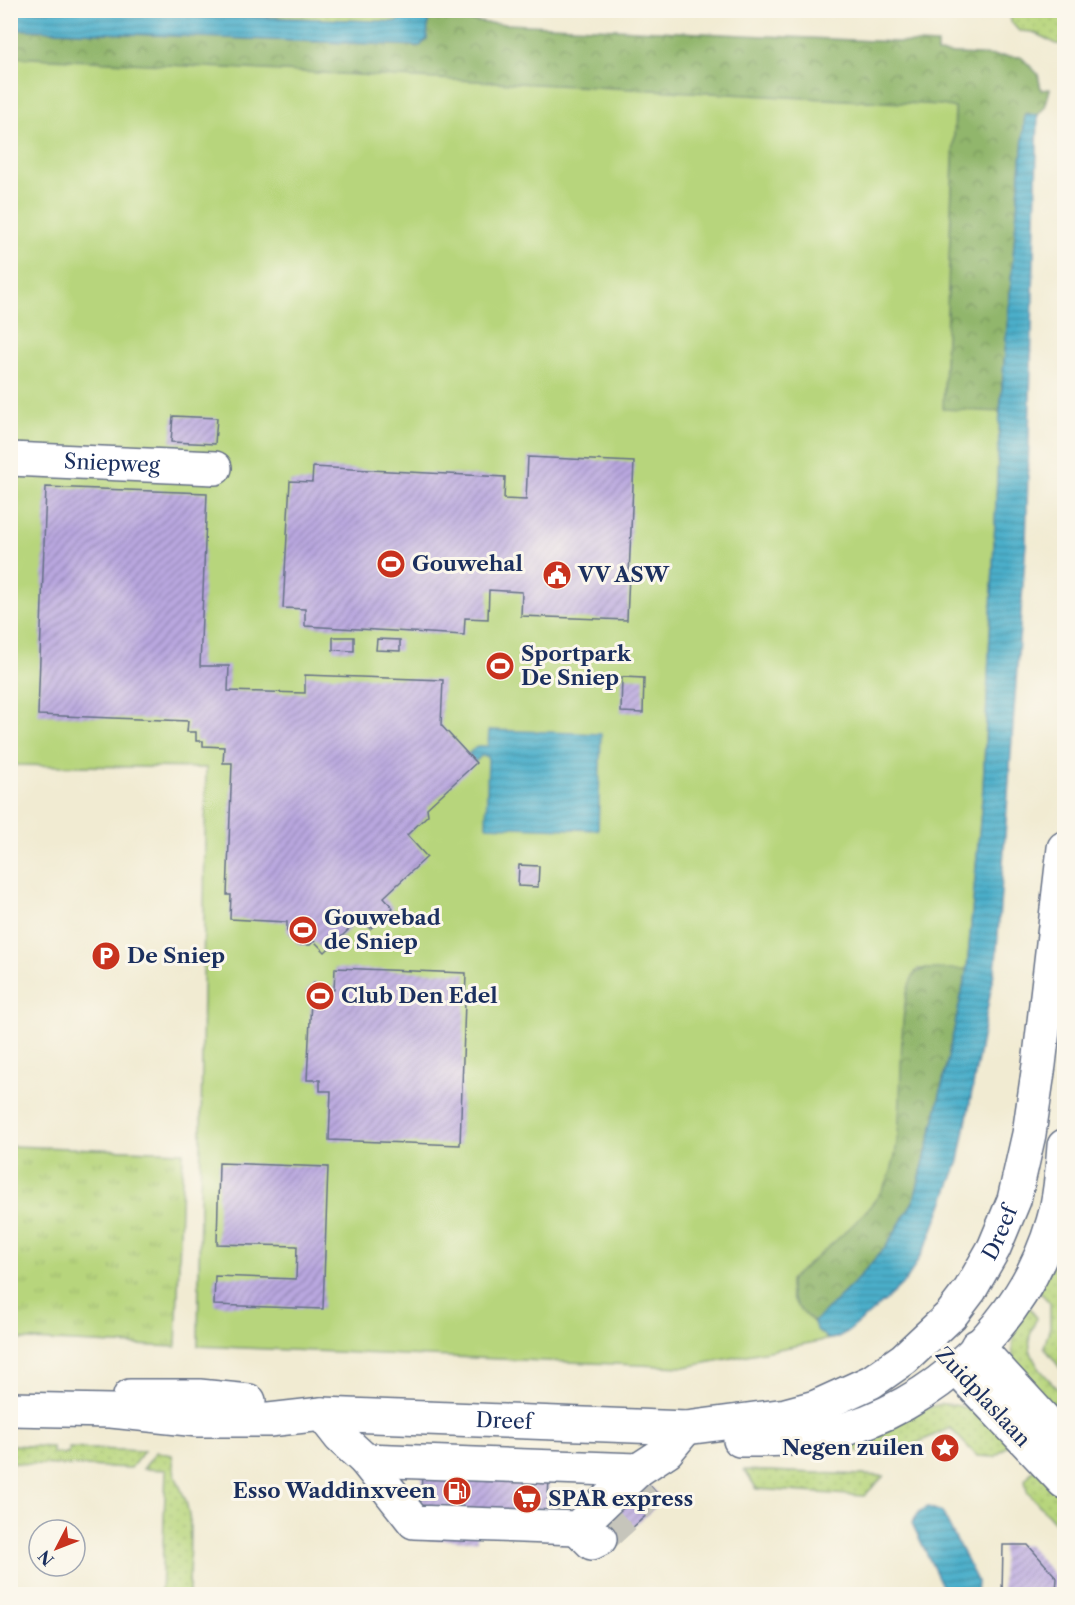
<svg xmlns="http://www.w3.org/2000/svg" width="1075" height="1605" font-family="'Libre Caslon Text',serif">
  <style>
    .grass { fill: url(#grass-dots); stroke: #69826d; stroke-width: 1.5 }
    .forest { fill: url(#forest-crowns); stroke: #567265; stroke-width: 1.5 }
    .park { fill: url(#park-tufts); stroke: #69826d; stroke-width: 1.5 }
    .pitch { fill: #b7d57c; stroke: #69826d; stroke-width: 1.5 }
    .water { fill: url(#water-rules); stroke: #336f94; stroke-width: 1.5 }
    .building { fill: url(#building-hatch) }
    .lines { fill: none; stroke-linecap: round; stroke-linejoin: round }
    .minor-tunnel { stroke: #c6c5bb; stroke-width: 33; stroke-dasharray: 33 16; stroke-linecap: butt }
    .minor-casing { stroke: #667187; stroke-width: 36 }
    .major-casing { stroke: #667187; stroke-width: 36 }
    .minor { stroke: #fff; stroke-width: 33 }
    .major { stroke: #fff; stroke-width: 33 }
    .labels { text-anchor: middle; stroke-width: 6; stroke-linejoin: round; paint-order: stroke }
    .street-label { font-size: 21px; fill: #1b2f5e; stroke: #fbf7ec }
    .poi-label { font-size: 21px; font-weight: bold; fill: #1b2f5e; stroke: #fbf7ec; text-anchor: start }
  </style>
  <defs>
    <pattern id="grass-dots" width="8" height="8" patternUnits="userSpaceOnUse" patternTransform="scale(1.5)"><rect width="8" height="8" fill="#b7d57c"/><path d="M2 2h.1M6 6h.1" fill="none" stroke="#9db76e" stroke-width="1.8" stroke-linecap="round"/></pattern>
    <pattern id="forest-crowns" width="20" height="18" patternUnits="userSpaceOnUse" patternTransform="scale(1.5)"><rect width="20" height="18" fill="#91b66c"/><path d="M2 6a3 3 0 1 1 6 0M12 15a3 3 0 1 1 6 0" fill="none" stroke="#76945c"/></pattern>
    <pattern id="park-tufts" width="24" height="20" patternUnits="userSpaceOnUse" patternTransform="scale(1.5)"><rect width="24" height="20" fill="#b7d57c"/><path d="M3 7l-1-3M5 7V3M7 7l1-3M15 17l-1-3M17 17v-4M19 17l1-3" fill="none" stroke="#9db76e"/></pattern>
    <pattern id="water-rules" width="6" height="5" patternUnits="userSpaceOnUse" patternTransform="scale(1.5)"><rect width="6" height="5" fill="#4bafca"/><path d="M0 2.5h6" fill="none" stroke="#3e8fa7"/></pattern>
    <pattern id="building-hatch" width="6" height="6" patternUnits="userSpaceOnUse" patternTransform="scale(1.5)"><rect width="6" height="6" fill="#b9a7df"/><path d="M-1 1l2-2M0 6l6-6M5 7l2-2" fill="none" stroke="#9688b8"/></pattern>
  </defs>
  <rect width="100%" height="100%" fill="#fbf7ec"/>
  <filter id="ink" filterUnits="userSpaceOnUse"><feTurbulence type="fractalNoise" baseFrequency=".0167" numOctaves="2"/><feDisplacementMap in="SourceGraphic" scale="12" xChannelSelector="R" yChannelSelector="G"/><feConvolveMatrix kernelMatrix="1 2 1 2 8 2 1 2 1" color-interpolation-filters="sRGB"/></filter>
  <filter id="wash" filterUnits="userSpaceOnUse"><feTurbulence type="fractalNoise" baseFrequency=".008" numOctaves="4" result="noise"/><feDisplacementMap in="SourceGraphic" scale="24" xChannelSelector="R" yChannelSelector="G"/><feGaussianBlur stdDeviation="1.35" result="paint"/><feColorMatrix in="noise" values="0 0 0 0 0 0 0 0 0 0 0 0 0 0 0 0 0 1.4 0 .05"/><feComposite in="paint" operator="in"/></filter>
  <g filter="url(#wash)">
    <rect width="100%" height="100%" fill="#f1ebd2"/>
    <g class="grass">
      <polygon points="396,10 407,13 397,22 119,11"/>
      <polygon points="1010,13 1061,16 1064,19 1064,45 1056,44 1033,32 1019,31 1011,22"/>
      <polygon points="1064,1214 1064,1373 1044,1347 1050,1327 1050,1303 1038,1290"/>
      <path d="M1027 1303 1036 1318C1035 1324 1031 1330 1030 1337 1026 1361 1049 1379 1064 1395L1047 1410C1013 1365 1000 1358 1027 1303Z"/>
      <path d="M940 1404C973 1403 988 1422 1011 1443L995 1457 977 1456 950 1428 897 1452 794 1449Z"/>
      <polygon points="11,1445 52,1447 52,1453 68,1454 69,1448 144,1451 131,1468 11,1463"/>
      <polygon points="156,1452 172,1455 175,1475 186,1501 190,1521 189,1594 161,1594 166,1470 143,1469"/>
      <polygon points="1035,1468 1064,1499 1064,1532 1027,1492 1025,1480"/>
      <polygon points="744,1470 884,1476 864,1496 757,1489"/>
    </g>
    <g class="forest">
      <polygon points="428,15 487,23 937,44 937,53 1021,57 1038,74 1041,90 1050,89 1045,107 1038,115 1025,115 1000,412 943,410 955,108 941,105 11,57 10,29 420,46 427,39"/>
      <path d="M942 967 967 969 935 1118 914 1200 887 1245 853 1284 814 1322C798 1309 789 1302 790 1280L867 1210 886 1184 905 1003C911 972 910 970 942 967Z"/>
    </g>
    <polygon class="park" points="11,1146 183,1152 176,1347 11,1339"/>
    <path class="pitch" d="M11 57 941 105 955 108 943 409 1000 412 983 788 967 969H918C889 997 912 1135 886 1183 867 1219 820 1253 790 1280 789 1306 797 1305 812 1321 818 1327 821 1333 828 1339L836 1338 685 1367 198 1346 206 768 11 765Z"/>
    <g class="water">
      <polygon points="11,10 119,11 397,22 407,11 429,11 427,39 420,46 11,29"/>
      <polygon points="1025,114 1038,115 1026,543 996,962 959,1161 929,1240 908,1278 886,1300 849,1331 836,1338 828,1339 816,1329 814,1322 853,1284 887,1245 914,1200 935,1118 967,969 983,788 1000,412"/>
      <polygon points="489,730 601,734 598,830 486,826 488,756 481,756 475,762 468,754 477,746 488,746"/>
      <polygon points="928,1507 942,1512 977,1581 976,1594 946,1594 912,1523 920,1511"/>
    </g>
    <g id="blocks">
      <g class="building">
        <polygon points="173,416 217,418 215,444 171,442"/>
        <polygon points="528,457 634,462 627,620 521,616 522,592 489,590 488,619 465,618 464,635 305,626 305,609 283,608 290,481 312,482 313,467 505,477 504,499 526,500"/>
        <polygon points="46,487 207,493 200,666 229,666 228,691 305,693 305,675 443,680 441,725 476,763 427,808 428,815 407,835 427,857 384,897 393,908 370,929 361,918 325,952 314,941 310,945 299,945 287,931 287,922 230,919 231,895 227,895 232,763 223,763 224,747 203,746 203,741 196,741 196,732 187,732 188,721 38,715"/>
        <polygon points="333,637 354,637 354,651 333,650"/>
        <polygon points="377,639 400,640 400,651 376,650"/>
        <polygon points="622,677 644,678 643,713 621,712"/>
        <polygon points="519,865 539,866 538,887 518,886"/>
        <polygon points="335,968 466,973 460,1145 329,1140 331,1091 320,1091 320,1080 307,1080 311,1000 305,992 315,982 322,990 334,990"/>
        <polygon points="219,1163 328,1167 323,1309 214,1305 215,1276 296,1279 297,1246 217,1244"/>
        <polygon points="423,1452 549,1479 547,1518 478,1519 477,1541 419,1539"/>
        <polygon points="645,1480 663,1500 609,1549 591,1529"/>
        <polygon points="1003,1545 1028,1545 1057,1578 1056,1594 1002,1594"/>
      </g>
    </g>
  </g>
  <g filter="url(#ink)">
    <use href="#blocks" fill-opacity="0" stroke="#667187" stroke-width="1.5"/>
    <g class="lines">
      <polyline class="minor-tunnel" points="600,1539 654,1490"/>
      <g class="minor-casing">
        <g id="minor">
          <path id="s1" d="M10 459 215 468"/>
          <polyline points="977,1346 1064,1441"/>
          <polyline points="956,1368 1064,1482"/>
          <polyline points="322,1414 340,1437 365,1460 638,1470 667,1451 686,1428"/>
          <polyline points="365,1460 414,1522 577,1528 638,1470"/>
          <polyline points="577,1528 592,1543 600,1539"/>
        </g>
      </g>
      <g class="major-casing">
        <g id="major">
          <polyline points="130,1396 199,1396 249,1401"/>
          <path id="s2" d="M10 1409 111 1411 198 1420H269L322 1414 686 1428 786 1415 816 1407 871 1382 904 1359 951 1315 970 1290 994 1248 1014 1200 1029 1134 1039 1065 1064 848"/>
          <path d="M740 1440C770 1440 802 1440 831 1433 933 1408 1024 1323 1053 1222 1060 1198 1062 1171 1064 1146"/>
        </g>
      </g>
      <use href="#minor" class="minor"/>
      <use href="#major" class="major"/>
    </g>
  </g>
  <defs>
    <g id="stadium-disc" transform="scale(1.5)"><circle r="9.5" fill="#c8321e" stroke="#fbf7ec"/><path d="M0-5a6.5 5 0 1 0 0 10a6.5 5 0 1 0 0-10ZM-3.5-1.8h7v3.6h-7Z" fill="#fff"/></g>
    <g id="civic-disc" transform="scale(1.5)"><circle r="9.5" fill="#c8321e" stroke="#fbf7ec"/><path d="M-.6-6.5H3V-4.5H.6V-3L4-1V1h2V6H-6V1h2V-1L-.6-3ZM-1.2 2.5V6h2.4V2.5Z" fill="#fff"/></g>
    <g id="parking-disc" transform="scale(1.5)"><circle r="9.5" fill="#c8321e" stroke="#fbf7ec"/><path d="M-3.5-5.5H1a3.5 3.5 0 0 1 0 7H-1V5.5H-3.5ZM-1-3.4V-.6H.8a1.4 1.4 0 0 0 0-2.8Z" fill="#fff"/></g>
    <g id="sight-disc" transform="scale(1.5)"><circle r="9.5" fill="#c8321e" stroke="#fbf7ec"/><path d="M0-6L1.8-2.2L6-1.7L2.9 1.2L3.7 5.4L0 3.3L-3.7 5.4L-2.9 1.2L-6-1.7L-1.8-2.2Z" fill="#fff"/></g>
    <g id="fuel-disc" transform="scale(1.5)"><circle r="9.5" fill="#c8321e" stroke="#fbf7ec"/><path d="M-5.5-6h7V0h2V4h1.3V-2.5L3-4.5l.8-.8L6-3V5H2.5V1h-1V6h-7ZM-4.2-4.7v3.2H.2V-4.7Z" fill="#fff"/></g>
    <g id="supermarket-disc" transform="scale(1.5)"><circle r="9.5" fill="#c8321e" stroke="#fbf7ec"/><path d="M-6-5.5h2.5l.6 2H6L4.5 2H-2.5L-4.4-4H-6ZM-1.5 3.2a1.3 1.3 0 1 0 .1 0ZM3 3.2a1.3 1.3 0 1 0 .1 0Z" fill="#fff"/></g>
  </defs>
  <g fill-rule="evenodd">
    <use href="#stadium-disc" x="391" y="564"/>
    <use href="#civic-disc" x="557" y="575"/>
    <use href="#stadium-disc" x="500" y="666"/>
    <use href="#stadium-disc" x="303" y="930"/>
    <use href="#parking-disc" x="106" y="956"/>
    <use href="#stadium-disc" x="320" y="996"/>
    <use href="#sight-disc" x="945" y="1448"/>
    <use href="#fuel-disc" x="457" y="1491"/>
    <use href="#supermarket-disc" x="527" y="1499"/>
  </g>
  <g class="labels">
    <g class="street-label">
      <text dy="7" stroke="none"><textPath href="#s1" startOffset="102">Sniepweg</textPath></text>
      <text dy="7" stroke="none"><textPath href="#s2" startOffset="1070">Dreef</textPath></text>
      <text transform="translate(983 1397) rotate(47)" y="7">Zuidplaslaan</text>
      <text dy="7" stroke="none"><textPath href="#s2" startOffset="495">Dreef</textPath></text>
    </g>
    <g class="poi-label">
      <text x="412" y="571">Gouwehal</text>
      <text x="578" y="582">VV ASW</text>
      <text x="521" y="661">Sportpark<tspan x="521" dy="24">De Sniep</tspan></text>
      <text x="324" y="925">Gouwebad<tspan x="324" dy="24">de Sniep</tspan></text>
      <text x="127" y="963">De Sniep</text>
      <text x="341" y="1003">Club Den Edel</text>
      <text x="924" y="1455" text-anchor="end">Negen zuilen</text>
      <text x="436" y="1498" text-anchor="end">Esso Waddinxveen</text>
      <text x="548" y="1506">SPAR express</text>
    </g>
  </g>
  <rect width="1075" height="1605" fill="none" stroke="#fbf7ec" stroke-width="36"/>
  <g transform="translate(57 1548) rotate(228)"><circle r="28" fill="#fbf7ec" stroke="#a1a7b3" stroke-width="1.5"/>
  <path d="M0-4.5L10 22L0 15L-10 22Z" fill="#c8321e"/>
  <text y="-9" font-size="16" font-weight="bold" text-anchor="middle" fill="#1b2f5e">N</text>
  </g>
</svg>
